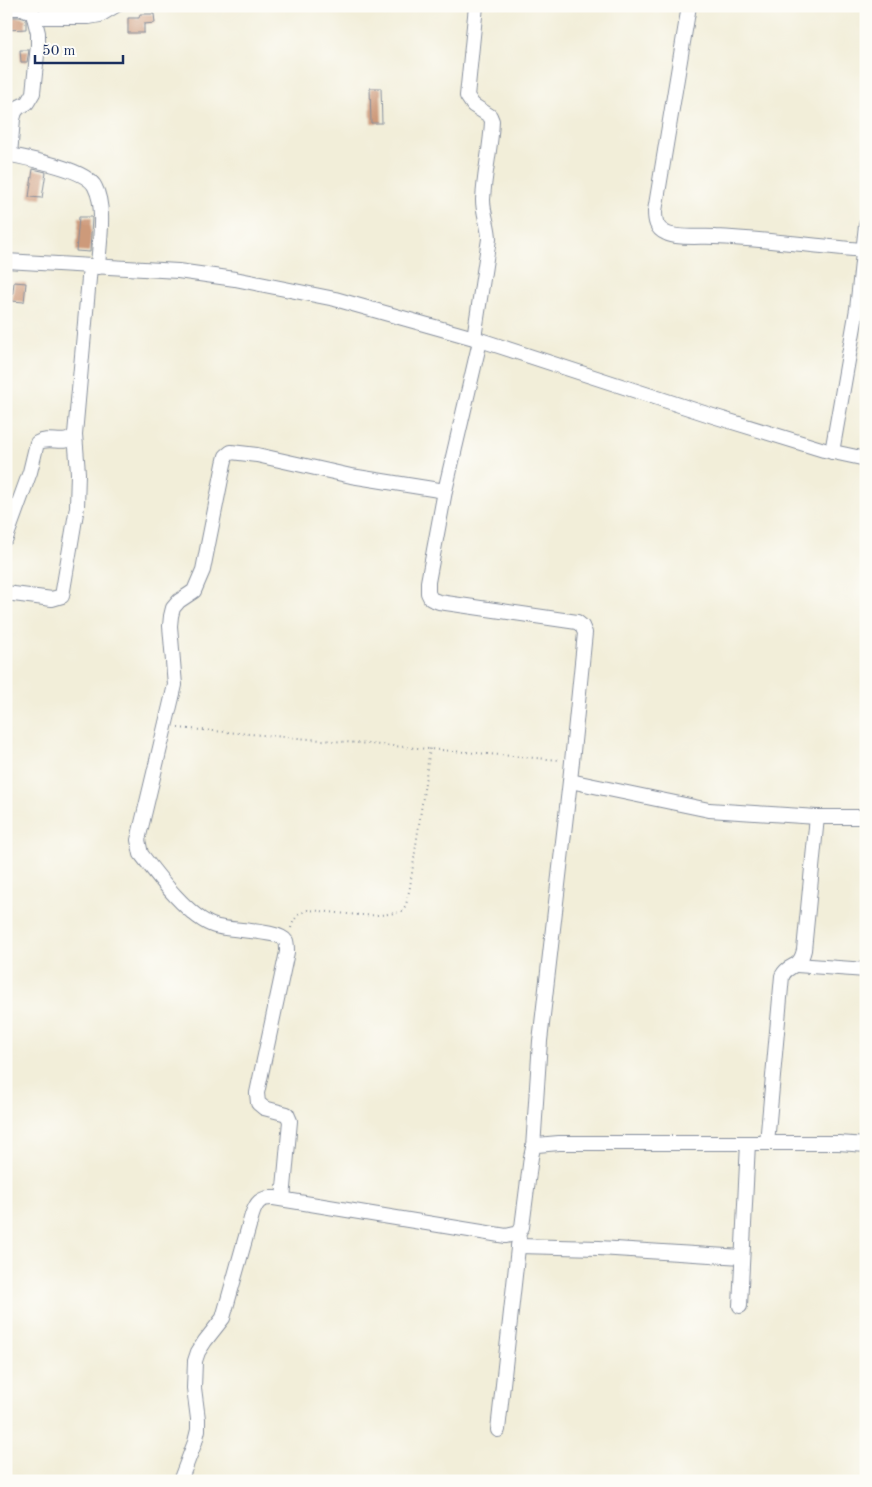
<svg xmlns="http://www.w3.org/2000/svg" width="872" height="1487" font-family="'Old Standard TT',serif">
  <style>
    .building { fill: #cd9a7a }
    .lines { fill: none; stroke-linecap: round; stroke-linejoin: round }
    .minor-casing { stroke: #868e9c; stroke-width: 16 }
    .path { stroke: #868e9c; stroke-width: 2; stroke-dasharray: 1 4; stroke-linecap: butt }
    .minor { stroke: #fff; stroke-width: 14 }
  </style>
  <rect width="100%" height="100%" fill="#fdfcf7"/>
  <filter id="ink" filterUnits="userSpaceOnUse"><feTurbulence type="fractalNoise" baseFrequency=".02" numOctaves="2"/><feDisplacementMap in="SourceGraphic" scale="10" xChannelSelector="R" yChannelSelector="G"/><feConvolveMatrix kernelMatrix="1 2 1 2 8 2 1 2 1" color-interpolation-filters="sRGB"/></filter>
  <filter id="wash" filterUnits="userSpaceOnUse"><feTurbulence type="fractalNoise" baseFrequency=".0096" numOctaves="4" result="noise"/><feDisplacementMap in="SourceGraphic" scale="20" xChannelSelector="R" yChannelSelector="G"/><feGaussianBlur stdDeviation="1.12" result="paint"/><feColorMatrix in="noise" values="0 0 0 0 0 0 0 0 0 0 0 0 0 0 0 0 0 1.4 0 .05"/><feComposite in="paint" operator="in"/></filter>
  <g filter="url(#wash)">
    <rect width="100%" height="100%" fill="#f2eed9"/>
    <g id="blocks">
      <g class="building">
        <polygon points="140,14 154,14 155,23 144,24 144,33 128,33 128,18 139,18"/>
        <polygon points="6,17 20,17 26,19 26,29 6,30"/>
        <polygon points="20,50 29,50 27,62 21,62"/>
        <polygon points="370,88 381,88 382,123 371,123"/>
        <polygon points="33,169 46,172 42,198 29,197"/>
        <polygon points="79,217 92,217 90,252 76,251"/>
        <polygon points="14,282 26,283 24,302 12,301"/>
      </g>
    </g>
  </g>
  <g filter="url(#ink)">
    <use href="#blocks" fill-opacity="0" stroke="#868e9c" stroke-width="1"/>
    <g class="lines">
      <g class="minor-casing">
        <g id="minor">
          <path d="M689 6 655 211C655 220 656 229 666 233 677 239 702 236 715 237 765 239 814 246 864 250"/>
          <polyline points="6,8 22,8 33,13 38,33 38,45 33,93 27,103 19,107 15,112 13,119 10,155"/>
          <polyline points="34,17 89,17 100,15 115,6"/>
          <path d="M6 154C26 158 87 169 95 187 106 208 99 244 98 267"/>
          <polyline points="6,261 178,271 235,279 335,299 474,338 713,416 824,450 866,459"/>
          <path d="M474 338 489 239C489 226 483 214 483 200 484 174 491 148 492 121L490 116 473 105 467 96 476 6"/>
          <polyline points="480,341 445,491 428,582 428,593 431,599 439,602 577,622 582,626 585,633 570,781 540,1041 533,1148"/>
          <polyline points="832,452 857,309 866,225"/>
          <path d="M6 538 30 472 37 443C50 435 66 448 75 434L90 267"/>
          <polyline points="6,593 52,599 62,596 77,507 78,473 75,434"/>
          <polyline points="570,781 709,810 817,817 866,817"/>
          <polyline points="797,965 866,970"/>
          <path d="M767 1143 782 976C789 962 799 971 804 950L817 817"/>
          <path d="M283 1199 290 1121 287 1114 264 1108 258 1103 257 1093 287 952C287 949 287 944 286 941 280 930 229 931 215 926 190 919 157 875 141 854L138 840 175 685 170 626 171 616 173 608 179 601 194 591 203 570 224 464 226 456 231 452 257 455 351 476 445 491"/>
          <polyline points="518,1246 599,1248 742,1257"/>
          <polyline points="740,1306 748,1143"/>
          <polyline points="498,1430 519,1239"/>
          <path d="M180 1481 195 1442 198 1430V1419L194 1388 195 1361 198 1352 205 1341 223 1318 252 1215C256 1203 260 1197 274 1198L506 1236 519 1233 522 1227 531 1157 533 1148 537 1145 559 1143H839L866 1145"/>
        </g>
      </g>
      <g class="path">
        <polyline points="178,728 560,760"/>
        <path d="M291 928C294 918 298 914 308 910 338 912 373 920 402 911L406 905 410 887 430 748"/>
      </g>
      <use href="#minor" class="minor"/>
    </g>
  </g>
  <rect width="872" height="1487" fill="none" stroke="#fdfcf7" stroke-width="25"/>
  <path d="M35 55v8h88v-8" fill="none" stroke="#1b2f5e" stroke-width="2.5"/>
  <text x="42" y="55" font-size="15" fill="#1b2f5e" stroke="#fdfcf7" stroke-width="4" paint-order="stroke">50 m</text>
</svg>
